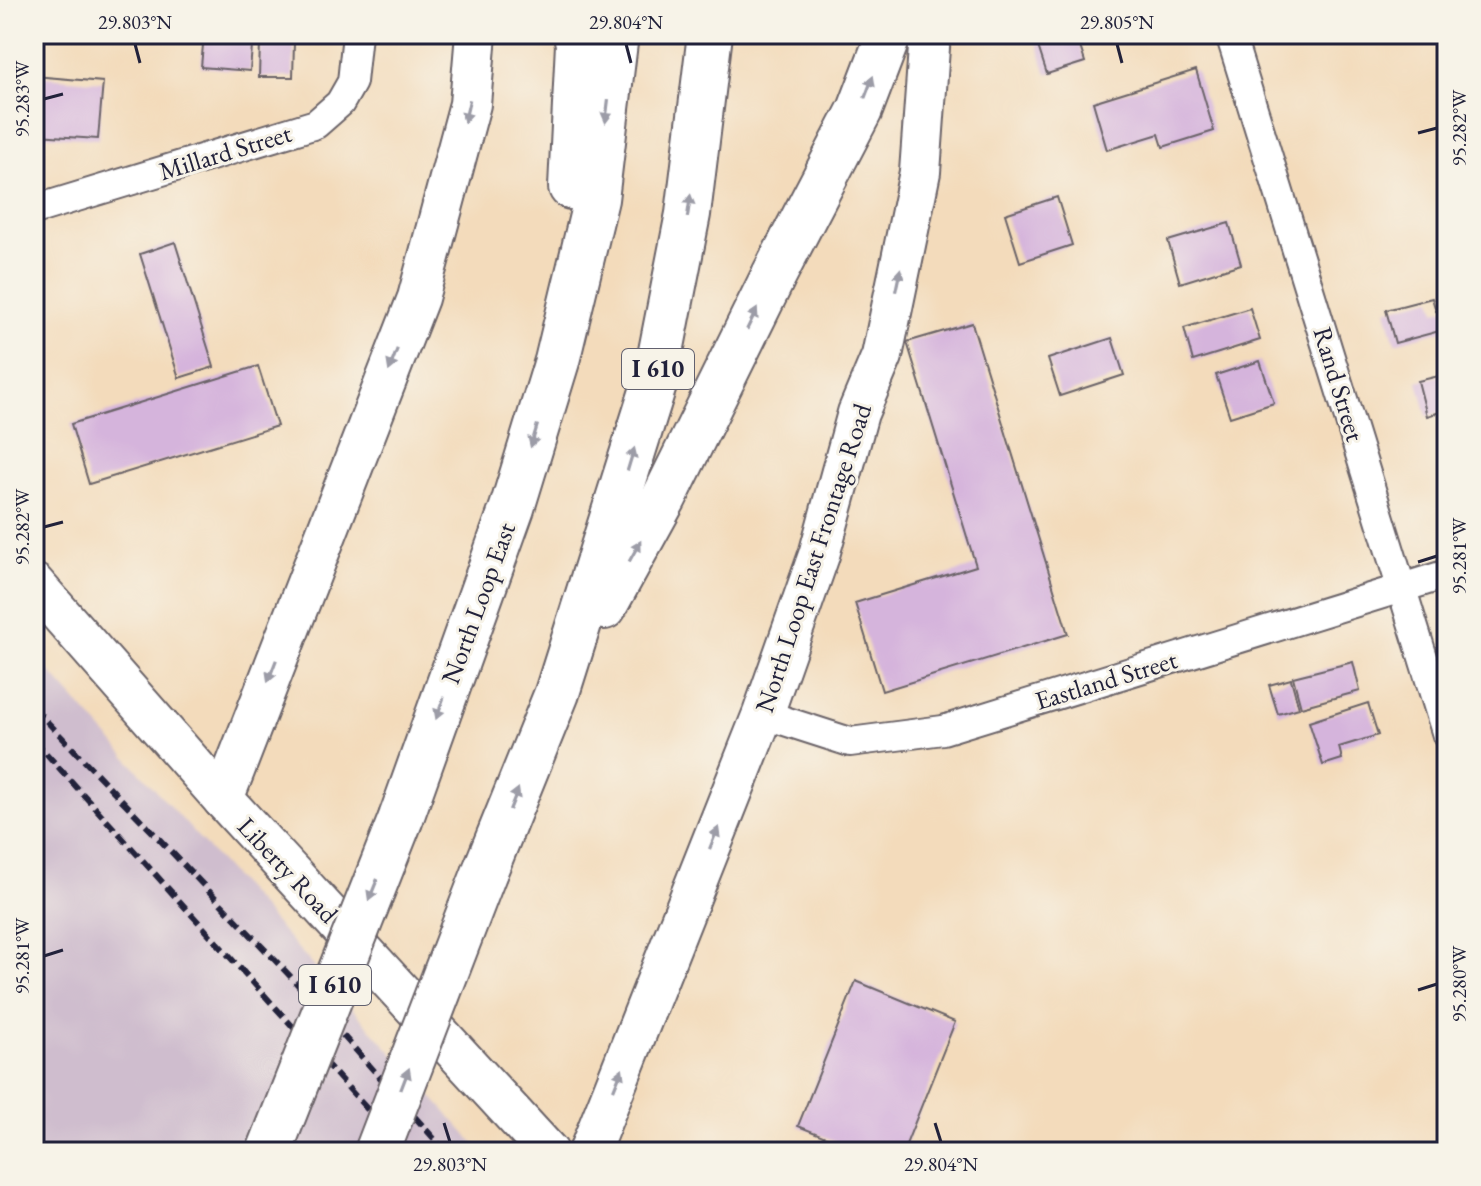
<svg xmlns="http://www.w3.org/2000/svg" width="1481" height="1186" font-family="'EB Garamond',serif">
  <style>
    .industrial { fill: #cfbdce }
    .building { fill: #d5b4dc }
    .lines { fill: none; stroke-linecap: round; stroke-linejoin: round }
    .minor-casing { stroke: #6b6368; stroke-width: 32 }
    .secondary-casing { stroke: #6b6368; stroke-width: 44 }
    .motorway-casing { stroke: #6b6368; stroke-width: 48 }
    .minor { stroke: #fff; stroke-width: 28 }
    .secondary { stroke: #fff; stroke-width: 40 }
    .motorway { stroke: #fff; stroke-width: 44 }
    .rail { stroke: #22223b; stroke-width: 6; stroke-dasharray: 12 6; stroke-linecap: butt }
    .motorway-bridge-casing { stroke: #6b6368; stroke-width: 48; stroke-linecap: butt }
    .motorway-bridge { stroke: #fff; stroke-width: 44 }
    .oneway { fill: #9c9ca7 }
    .ticks { fill: none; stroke: #22223b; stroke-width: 3 }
    .labels { text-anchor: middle; stroke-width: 6; stroke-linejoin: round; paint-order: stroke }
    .shield { fill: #f7f3e8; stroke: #62616f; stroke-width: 2 }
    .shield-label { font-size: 24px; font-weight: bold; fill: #22223b }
    .street-label { font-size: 26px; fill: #22223b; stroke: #f7f3e8 }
    .neatline { fill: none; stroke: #22223b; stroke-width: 3 }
    .ticks-label { font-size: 20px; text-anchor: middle; fill: #22223b }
  </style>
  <rect width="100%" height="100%" fill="#f7f3e8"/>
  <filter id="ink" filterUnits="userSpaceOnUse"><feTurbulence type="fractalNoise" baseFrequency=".0125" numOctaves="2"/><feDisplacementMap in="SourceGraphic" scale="16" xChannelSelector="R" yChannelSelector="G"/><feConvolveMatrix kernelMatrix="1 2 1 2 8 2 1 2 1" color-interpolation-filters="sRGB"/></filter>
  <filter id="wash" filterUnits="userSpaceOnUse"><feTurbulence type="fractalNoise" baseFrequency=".006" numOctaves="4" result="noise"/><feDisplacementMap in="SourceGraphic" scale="32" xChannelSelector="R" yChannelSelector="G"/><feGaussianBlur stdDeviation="1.8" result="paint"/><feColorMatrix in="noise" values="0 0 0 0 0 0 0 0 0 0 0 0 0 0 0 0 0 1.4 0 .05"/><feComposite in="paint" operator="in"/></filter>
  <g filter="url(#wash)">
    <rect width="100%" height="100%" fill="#f3dbbb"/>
    <polygon class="industrial" points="34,654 291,941 482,1152 34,1152"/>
    <g id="blocks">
      <g class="building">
        <polygon points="204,34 253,34 250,71 201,67"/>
        <polygon points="1067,34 1076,34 1085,62 1047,74 1037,43"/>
        <polygon points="260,42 294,43 293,77 259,77"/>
        <polygon points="1196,70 1214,131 1163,147 1159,134 1107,150 1093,102"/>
        <polygon points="34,76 103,82 98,139 37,135 39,106 34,106"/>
        <polygon points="1057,197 1072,245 1020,262 1005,214"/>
        <polygon points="1229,223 1241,264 1180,283 1168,241"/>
        <polygon points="175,242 214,367 179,378 140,254"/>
        <polygon points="1432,298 1436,311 1447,308 1447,329 1395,343 1386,310"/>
        <polygon points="1250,308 1260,340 1193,361 1184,328"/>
        <polygon points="972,323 1068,634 882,691 855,603 976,566 907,342"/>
        <polygon points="1112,338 1124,375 1060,396 1048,359"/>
        <polygon points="1260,361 1274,403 1230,417 1216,375"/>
        <polygon points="258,366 277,426 89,484 71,424"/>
        <polygon points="1447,374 1447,410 1427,416 1418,381"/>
        <polygon points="1353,662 1360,691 1301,707 1293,677"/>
        <polygon points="1291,679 1299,708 1278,714 1269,685"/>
        <polygon points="1368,703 1378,735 1339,747 1342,759 1323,765 1309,722"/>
        <polygon points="856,981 955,1022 903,1152 863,1152 798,1126"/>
      </g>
    </g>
  </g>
  <g filter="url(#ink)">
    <use href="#blocks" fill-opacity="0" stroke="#6b6368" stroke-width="2"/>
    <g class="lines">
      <g class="minor-casing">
        <g id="minor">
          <polyline points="1230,34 1447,735"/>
          <polyline points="34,210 316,124 340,103 352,82 357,34"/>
          <polyline points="763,714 850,742 943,730 1447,574"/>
        </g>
      </g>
      <g class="secondary-casing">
        <g id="secondary">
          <polyline points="34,584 223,799 548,1152"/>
          <polyline points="223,799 418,298 470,104 476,34"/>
          <polyline points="589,1152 763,714 819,555 858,413 882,356 920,172 930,34"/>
        </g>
      </g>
      <g class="motorway-casing">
        <g id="motorway">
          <polyline points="571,187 578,44 576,34"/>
          <polyline points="604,607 664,498 774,275 860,110 889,34"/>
          <polyline points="401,818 512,508 557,361 596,199 616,34"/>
          <polyline points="485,871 557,693 655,382 688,214 710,34"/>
        </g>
      </g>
      <use href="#minor" class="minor"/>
      <use href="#secondary" class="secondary"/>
      <use href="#motorway" class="motorway"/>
      <g class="rail">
        <polyline points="34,708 292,978 446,1152"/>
        <polyline points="34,740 406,1152"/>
      </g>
      <g class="motorway-bridge-casing">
        <g id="motorway-bridge">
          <polyline points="269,1152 401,818"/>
          <polyline points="377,1152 485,871"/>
        </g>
      </g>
      <use href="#motorway-bridge" class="motorway-bridge"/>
    </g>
    <defs><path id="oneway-solid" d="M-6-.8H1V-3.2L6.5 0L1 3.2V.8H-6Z" transform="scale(2)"/></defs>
    <g class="oneway">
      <use href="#oneway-solid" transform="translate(869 87) rotate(-69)"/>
      <use href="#oneway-solid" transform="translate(467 111) rotate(103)"/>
      <use href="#oneway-solid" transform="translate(607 111) rotate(97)"/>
      <use href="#oneway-solid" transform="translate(689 206) rotate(-82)"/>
      <use href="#oneway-solid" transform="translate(898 280) rotate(-78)"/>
      <use href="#oneway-solid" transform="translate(752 319) rotate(-64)"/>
      <use href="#oneway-solid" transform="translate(393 360) rotate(111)"/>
      <use href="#oneway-solid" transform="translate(534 436) rotate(107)"/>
      <use href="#oneway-solid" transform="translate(631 459) rotate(-73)"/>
      <use href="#oneway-solid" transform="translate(635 551) rotate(-61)"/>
      <use href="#oneway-solid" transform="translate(272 671) rotate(111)"/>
      <use href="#oneway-solid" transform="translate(440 708) rotate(110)"/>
      <use href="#oneway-solid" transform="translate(514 799) rotate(-68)"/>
      <use href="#oneway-solid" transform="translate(714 838) rotate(-68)"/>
      <use href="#oneway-solid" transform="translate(373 890) rotate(112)"/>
      <use href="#oneway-solid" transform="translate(405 1079) rotate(-69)"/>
      <use href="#oneway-solid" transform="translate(618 1079) rotate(-68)"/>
    </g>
  </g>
  <path class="ticks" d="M135 44 140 63M626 44 631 63M1117 44 1122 63M44 99 63 94M1418 133 1437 128M44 527 63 522M1418 562 1437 556M44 956 63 950M1418 990 1437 984M444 1123 450 1142M935 1123 941 1142"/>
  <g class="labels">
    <g class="shield">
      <rect x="622" y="349" width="72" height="40" rx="6"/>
      <rect x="299" y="965" width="72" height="40" rx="6"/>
    </g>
    <g class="shield-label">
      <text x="658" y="377">I 610</text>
      <text x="335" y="993">I 610</text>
    </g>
    <g class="street-label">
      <text transform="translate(225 152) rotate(-17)" y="9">Millard Street</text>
      <text transform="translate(1339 384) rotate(73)" y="9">Rand Street</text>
      <text transform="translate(813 558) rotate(-72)" y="9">North Loop East Frontage Road</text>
      <text transform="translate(478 603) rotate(-70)" y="9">North Loop East</text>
      <text transform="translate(1106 680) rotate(-17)" y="9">Eastland Street</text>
      <text transform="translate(288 870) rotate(47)" y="9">Liberty Road</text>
    </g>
  </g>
  <rect width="1481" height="1186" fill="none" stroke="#f7f3e8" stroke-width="88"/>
  <rect x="44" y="44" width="1393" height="1098" class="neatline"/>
  <g class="ticks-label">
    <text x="135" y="29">29.803°N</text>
    <text x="626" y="29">29.804°N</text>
    <text x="1117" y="29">29.805°N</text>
    <text transform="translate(22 99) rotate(-90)" y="7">95.283°W</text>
    <text transform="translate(1459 128) rotate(-90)" y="7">95.282°W</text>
    <text transform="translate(22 527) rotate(-90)" y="7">95.282°W</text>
    <text transform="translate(1459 556) rotate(-90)" y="7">95.281°W</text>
    <text transform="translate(22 956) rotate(-90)" y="7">95.281°W</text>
    <text transform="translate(1459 984) rotate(-90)" y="7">95.280°W</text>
    <text x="450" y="1171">29.803°N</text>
    <text x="941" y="1171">29.804°N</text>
  </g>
</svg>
